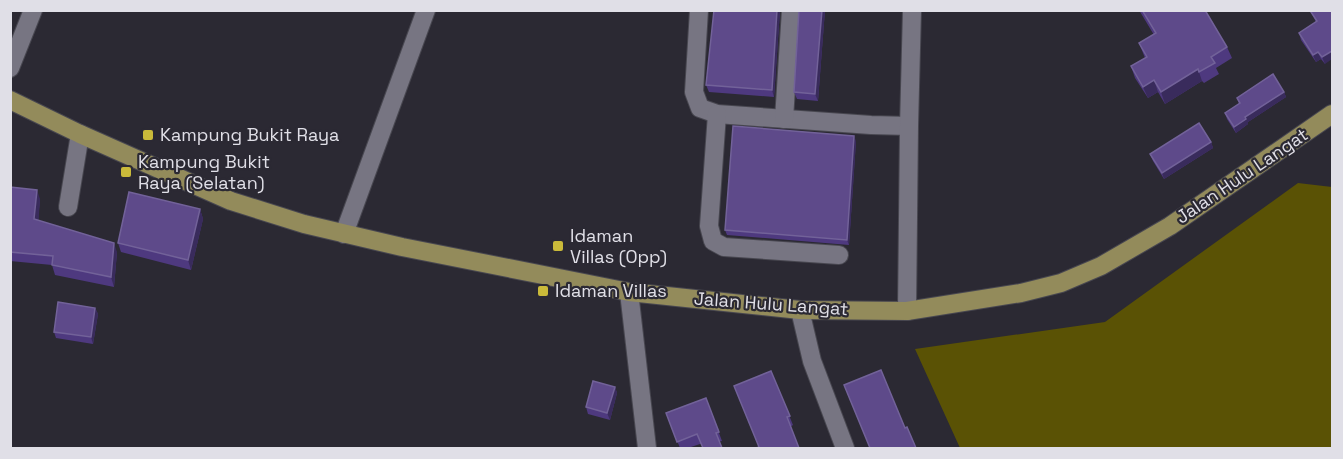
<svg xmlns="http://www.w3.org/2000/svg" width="1343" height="459" font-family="'Space Grotesk',sans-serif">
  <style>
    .green { fill: #5a5205 }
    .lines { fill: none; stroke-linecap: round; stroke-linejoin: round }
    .minor-casing { stroke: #484750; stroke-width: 20 }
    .major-casing { stroke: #484750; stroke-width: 20 }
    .minor { stroke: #777582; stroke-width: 18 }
    .major { stroke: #938b5b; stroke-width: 18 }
    .wall { fill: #4e397f }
    .shaded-wall { fill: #392b5c }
    .building { fill: #5e4a8a; stroke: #726299; stroke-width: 1.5 }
    .poi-dot { fill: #caba3a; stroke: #2b2933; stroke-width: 2 }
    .labels { text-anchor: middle; stroke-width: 4.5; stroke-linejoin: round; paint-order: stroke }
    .poi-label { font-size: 18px; fill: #e0dfe7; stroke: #2b2933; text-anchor: start }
    .street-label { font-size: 18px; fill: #e0dfe7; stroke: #2b2933 }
  </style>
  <rect width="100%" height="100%" fill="#2b2933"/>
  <polygon class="green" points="1298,183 1332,187 1332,448 960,448 915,349 1105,322"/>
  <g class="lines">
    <g class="minor-casing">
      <g id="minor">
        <polyline points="699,10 694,92 700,108 717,114 871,125 909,126"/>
        <polyline points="10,68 33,10"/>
        <polyline points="717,114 709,226 713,241 724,247 839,255"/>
        <polyline points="784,119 791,10"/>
        <polyline points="68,207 80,134"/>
        <polyline points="344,234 426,10"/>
        <polyline points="629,292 647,448"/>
        <polyline points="800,310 812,361 845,448"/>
        <polyline points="907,311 909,126 912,10"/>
      </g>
    </g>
    <g class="major-casing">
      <polyline id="major" points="10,100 80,134 231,201 304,224 402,247 629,292 800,310 907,311 1021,293 1061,283 1101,266 1170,226 1332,114"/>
    </g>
    <use href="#minor" class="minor"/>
    <use href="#major" class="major"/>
  </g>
  <g class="wall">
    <polygon points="780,10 774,97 709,92 706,85"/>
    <polygon points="799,10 825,10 818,101 797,99 794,92"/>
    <polygon points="1139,10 1205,10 1227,47 1232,58 1216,68 1219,74 1204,83 1202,81 1165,104 1158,92 1148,98 1135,78 1131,66 1145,58 1139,43 1154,35"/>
    <polygon points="1332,10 1325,64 1321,59 1316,62 1301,40 1299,33 1316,22 1311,12"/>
    <polygon points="1284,92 1286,97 1248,122 1248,124 1236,133 1227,119 1225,113 1239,104 1237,98"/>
    <polygon points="856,141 849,245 727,235 725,230"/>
    <polygon points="1211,142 1213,148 1164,179 1153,161 1150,154"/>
    <polygon points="10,187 40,199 38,221 117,252 114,287 55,275 52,265 10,261"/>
    <polygon points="200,209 203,219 191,270 121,252 118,243"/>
    <polygon points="95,308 98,314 93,344 56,338 54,332"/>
    <polygon points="771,371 793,425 758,447"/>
    <polygon points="615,387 617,393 610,420 588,414 586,407"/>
    <polygon points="706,398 722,441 700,444 688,448 680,448 666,413"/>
  </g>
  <g class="shaded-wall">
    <polygon points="777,10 780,10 774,97 772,90"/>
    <polygon points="822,10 825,10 818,101 815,94"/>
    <polygon points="1332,51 1332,59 1325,64 1322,57"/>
    <polygon points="1318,52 1321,59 1316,62 1313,55"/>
    <polygon points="1198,69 1202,81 1165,104 1161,92"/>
    <polygon points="1154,80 1158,92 1148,98 1143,87"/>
    <polygon points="1284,92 1286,97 1248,122 1248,124 1236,133 1234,127 1245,117"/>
    <polygon points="854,136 856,141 849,245 847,240"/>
    <polygon points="1211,142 1213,148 1164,179 1162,173"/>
    <polygon points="37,190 40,199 38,229 34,219"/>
    <polygon points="200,209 203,219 191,270 188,260"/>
    <polygon points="114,243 117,252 114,287 111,277"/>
    <polygon points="95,308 98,314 93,344 91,337"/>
    <polygon points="615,387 617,393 610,420 607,413"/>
  </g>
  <g class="building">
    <polygon points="714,10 777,10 772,90 706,85"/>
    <polygon points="799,10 822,10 815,94 794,92"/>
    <polygon points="1142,10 1205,10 1227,47 1211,57 1215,63 1199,72 1198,69 1161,92 1154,80 1143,87 1131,66 1147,57 1139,43 1156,33"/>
    <polygon points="1313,10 1332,10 1332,51 1322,57 1318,52 1313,55 1299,33 1317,21 1311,12"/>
    <polygon points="1273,74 1284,92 1245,117 1246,119 1234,127 1225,113 1240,103 1237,98"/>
    <polygon points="1199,123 1211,142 1162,173 1150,154"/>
    <polygon points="733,126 854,136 847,240 725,230"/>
    <polygon points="10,187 37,190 34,219 114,243 111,277 52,265 53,256 10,252"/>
    <polygon points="129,192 200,209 188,260 118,243"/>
    <polygon points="58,302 95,308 91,337 54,332"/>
    <polygon points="881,370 905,428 907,427 916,448 870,448 844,385"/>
    <polygon points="771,371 790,416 787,417 799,448 756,448 759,447 734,386"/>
    <polygon points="593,381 615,387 607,413 586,407"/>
    <polygon points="706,398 719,432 716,433 722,448 703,448 697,434 677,442 666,413"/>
  </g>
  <g class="poi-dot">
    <rect x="142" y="129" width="12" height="12" rx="3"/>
    <rect x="120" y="166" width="12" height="12" rx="3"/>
    <rect x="552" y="240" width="12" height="12" rx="3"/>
    <rect x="537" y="285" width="12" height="12" rx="3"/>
  </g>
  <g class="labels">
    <g class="poi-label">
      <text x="160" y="141">Kampung Bukit Raya</text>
      <text x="138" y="168">Kampung Bukit<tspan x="138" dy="21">Raya (Selatan)</tspan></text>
      <text x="570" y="242">Idaman<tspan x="570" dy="21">Villas (Opp)</tspan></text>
      <text x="555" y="297">Idaman Villas</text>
    </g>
    <g class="street-label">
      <text transform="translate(1242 176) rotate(-34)" y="6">Jalan Hulu Langat</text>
      <text transform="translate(771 304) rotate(4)" y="6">Jalan Hulu Langat</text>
    </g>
  </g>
  <rect width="1343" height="459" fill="none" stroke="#e0dfe7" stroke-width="24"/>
</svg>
